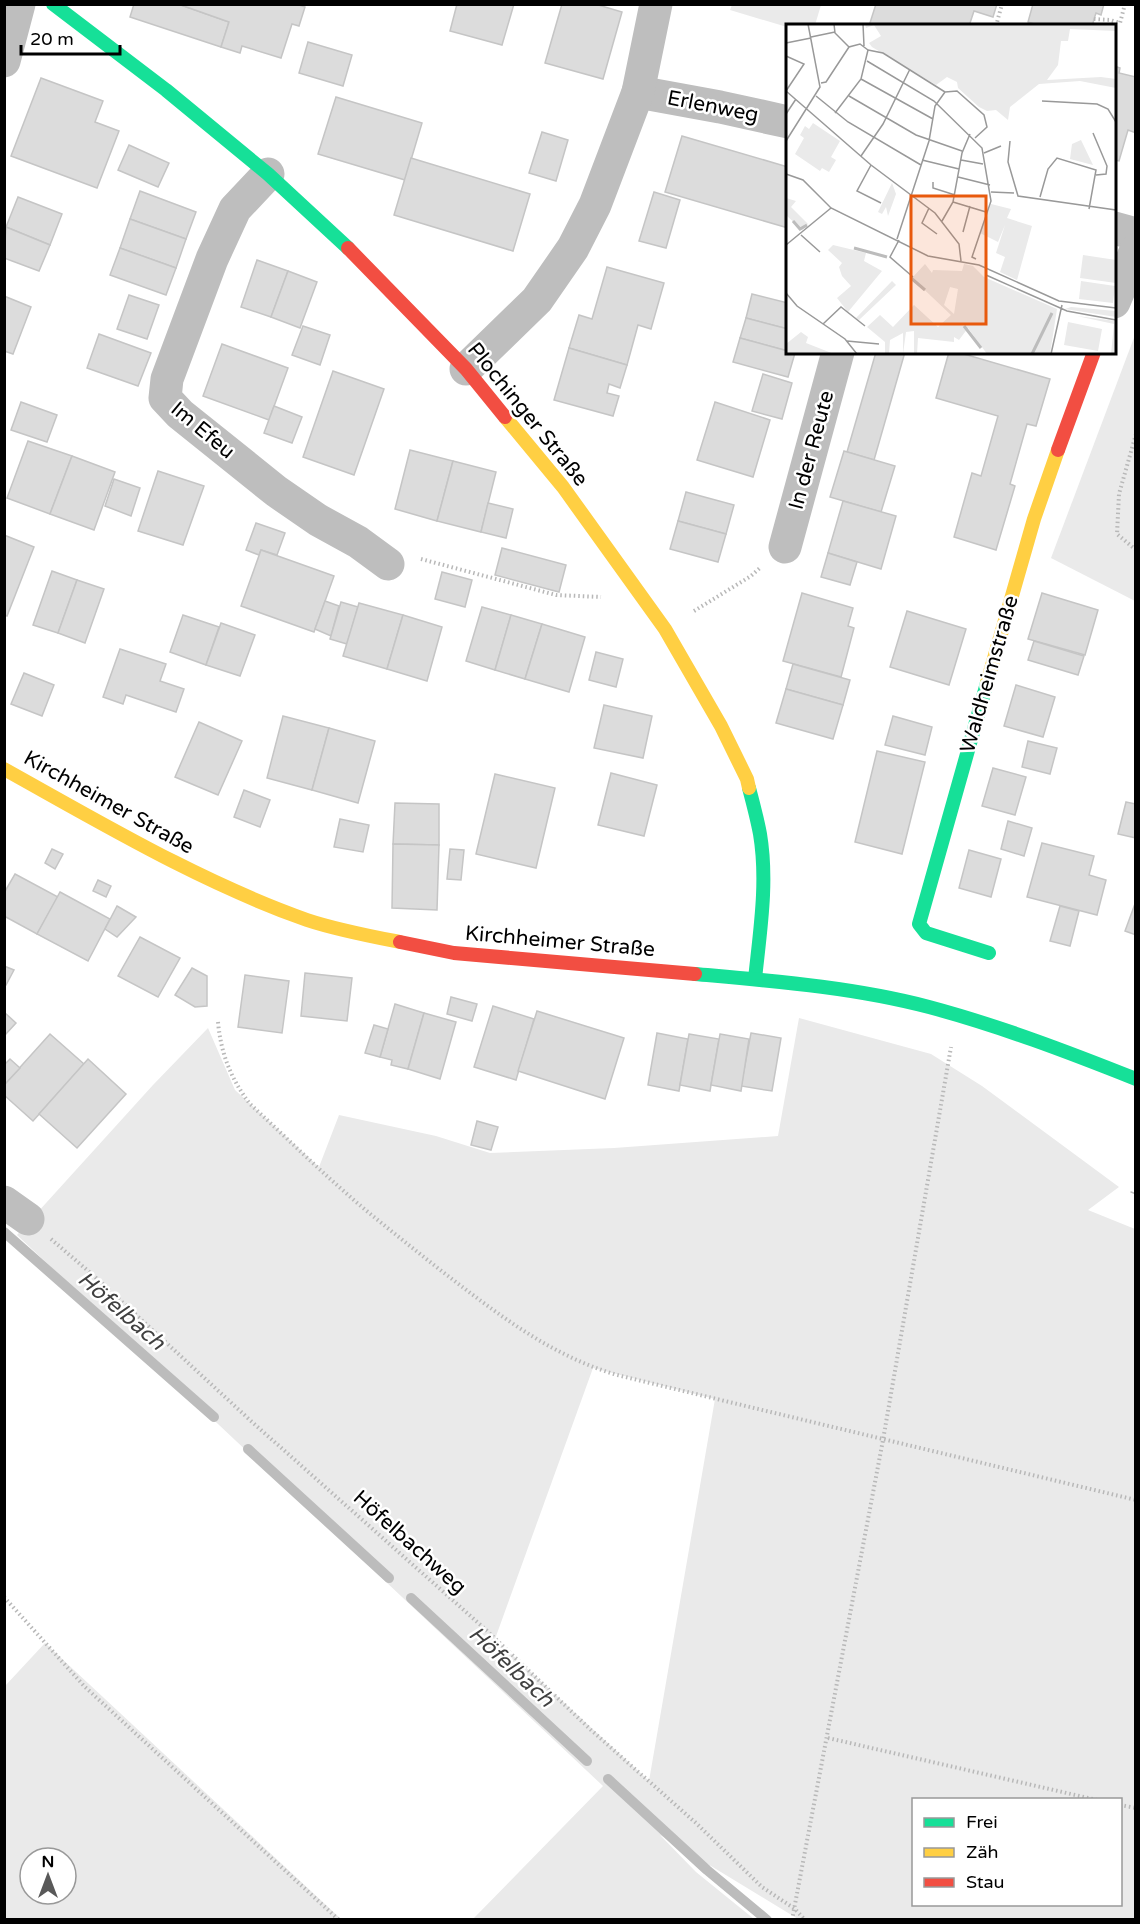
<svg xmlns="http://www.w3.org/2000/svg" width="1140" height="1924" font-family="'Varela Round',sans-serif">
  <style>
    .green { fill: #eaeaea; fill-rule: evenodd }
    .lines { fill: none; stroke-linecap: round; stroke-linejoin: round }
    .stream { stroke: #bcbcbc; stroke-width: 10 }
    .building { fill: #dcdcdc; stroke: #c5c5c5; stroke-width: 1.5 }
    .path { stroke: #b8b8b8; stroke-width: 4; stroke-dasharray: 1.5 3; stroke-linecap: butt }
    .street { stroke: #bebebe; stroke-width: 33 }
    .fast { stroke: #16e098; stroke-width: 14 }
    .slow { stroke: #ffcf43; stroke-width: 14 }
    .jam { stroke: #f24e42; stroke-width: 14 }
    .tram { stroke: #bdbdbd; stroke-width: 1.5 }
    .labels { text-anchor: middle; stroke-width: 5; stroke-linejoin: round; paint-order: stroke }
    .street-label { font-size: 21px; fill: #000; stroke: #fff }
    .water-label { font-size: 22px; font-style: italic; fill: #404040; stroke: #fff }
    .inset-river { fill: none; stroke: #bcbcbc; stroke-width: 3 }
    .inset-road { fill: none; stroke: #999; stroke-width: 1.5 }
    .view { fill: #e8590c; fill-opacity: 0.15; stroke: #e8590c; stroke-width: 3 }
    .inset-edge { fill: none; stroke: #000; stroke-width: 3 }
  </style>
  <rect width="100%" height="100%" fill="#fff"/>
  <g class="green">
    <polygon points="732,5 732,4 821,5 815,25 787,27 730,10"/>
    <polygon points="1135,335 1135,601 1051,558"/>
    <path d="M799 1018 931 1054 982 1086 1119 1187 1088 1210 1135 1229V1919H798L660 1835 696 1872 754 1919H473L603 1786 17 1235 153 1085 208 1028 235 1090 319 1167 339 1115 436 1136 490 1153 614 1148 778 1136ZM593 1368 715 1399 649 1781 495 1639ZM914 1800H1120V1904H914Z"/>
    <path d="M45 1643 341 1919H5V1686ZM30 1858H66V1894H30Z"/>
  </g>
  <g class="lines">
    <g class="stream">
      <polyline points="4,1232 214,1417"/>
      <polyline points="248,1449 389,1578"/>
      <polyline points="411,1598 587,1761"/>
      <polyline points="608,1779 707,1870 767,1920"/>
    </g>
  </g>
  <g class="building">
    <polygon points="134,4 178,4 229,22 221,47 130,17"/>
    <polygon points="178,4 296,4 305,7 299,26 292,24 281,58 242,46 240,53 221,47 229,22"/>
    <polygon points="457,4 514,4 502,45 450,31"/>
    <polygon points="562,4 595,4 622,12 603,79 545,63"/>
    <polygon points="876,4 997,4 993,17 974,11 969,26 869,26"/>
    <polygon points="1033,4 1104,4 1101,15 1096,13 1094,19 1093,23 1098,26 1040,26 1028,22"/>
    <polygon points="308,42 352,55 343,86 299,73"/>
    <polygon points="1114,66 1120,68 1119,73 1136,77 1136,133 1128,130 1119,161 1114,160"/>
    <polygon points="41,78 103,101 95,122 119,131 97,188 11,156"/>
    <polygon points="336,97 422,123 405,180 318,154"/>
    <polygon points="542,132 568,140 556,181 529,173"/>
    <polygon points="682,136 788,167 788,228 665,192"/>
    <polygon points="129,145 169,163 158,187 118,170"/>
    <polygon points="411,158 530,194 513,251 394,215"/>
    <polygon points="140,191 196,212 186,239 130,219"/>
    <polygon points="654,192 680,200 666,248 639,241"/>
    <polygon points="18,197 62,214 50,245 6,227"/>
    <polygon points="130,219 186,239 176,268 120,248"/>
    <polygon points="6,227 50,245 39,271 4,258"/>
    <polygon points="120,248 176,268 166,295 110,275"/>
    <polygon points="257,260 288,271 271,317 241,307"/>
    <polygon points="607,267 664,283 651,329 638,325 627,365 569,348 579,315 592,319"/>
    <polygon points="288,271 317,282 300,328 271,317"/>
    <polygon points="752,294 788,303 788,329 746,318"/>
    <polygon points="129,295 159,305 147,339 117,329"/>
    <polygon points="4,296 31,307 13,354 4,351"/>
    <polygon points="746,318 788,329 788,351 740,338"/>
    <polygon points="303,326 330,335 320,365 292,355"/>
    <polygon points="99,334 151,353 138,386 87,368"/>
    <polygon points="740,338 795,353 788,377 733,362"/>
    <polygon points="222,344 288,368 269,420 203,396"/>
    <polygon points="569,348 627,365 620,388 609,384 607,393 619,396 613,416 554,400"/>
    <polygon points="876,352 905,352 874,460 847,452"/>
    <polygon points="949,352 957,352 1050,379 1036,426 1027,424 1010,484 1015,486 996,550 954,537 972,473 981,476 998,416 936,398"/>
    <polygon points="333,371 384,389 354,475 303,457"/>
    <polygon points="763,374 792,383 782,419 752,411"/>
    <polygon points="21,402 57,415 47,442 11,430"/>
    <polygon points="715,402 770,420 753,477 697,460"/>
    <polygon points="274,406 302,417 292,443 264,433"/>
    <polygon points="28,441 72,456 50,514 7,498"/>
    <polygon points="410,450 453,461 437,521 395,509"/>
    <polygon points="844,451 895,466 881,512 830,497"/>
    <polygon points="72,456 115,472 94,530 50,514"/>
    <polygon points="453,461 496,472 481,532 437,521"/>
    <polygon points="158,471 204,486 183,545 138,531"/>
    <polygon points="114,479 140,488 131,516 105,506"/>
    <polygon points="686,492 734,505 726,534 678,521"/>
    <polygon points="843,501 896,516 881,569 828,553"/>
    <polygon points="488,503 513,509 506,538 481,532"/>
    <polygon points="678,521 726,534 718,562 670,549"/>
    <polygon points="256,523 285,533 277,555 261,550 259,555 246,550"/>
    <polygon points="4,535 34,547 7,616 4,615"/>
    <polygon points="502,548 566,565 559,592 495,575"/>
    <polygon points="261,550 334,576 314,632 241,606"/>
    <polygon points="828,553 857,562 850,585 821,577"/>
    <polygon points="52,571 77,580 58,633 33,625"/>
    <polygon points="442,572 472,580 465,607 435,599"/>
    <polygon points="77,580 104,589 85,643 58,633"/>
    <polygon points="802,593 853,608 848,626 854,628 841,677 783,661"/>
    <polygon points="1042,593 1098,610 1085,655 1028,639"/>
    <polygon points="325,601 339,606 331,636 315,629"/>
    <polygon points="341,602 358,607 347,644 330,639"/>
    <polygon points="359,603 403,615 387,669 343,656"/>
    <polygon points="482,607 511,615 495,670 466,661"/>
    <polygon points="907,611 966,629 949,685 890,667"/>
    <polygon points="183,615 219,627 206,665 170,652"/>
    <polygon points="403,615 442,627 427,681 387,669"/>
    <polygon points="511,615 542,624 525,679 495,670"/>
    <polygon points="221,623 255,635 240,676 206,665"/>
    <polygon points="542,624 585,637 569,692 525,679"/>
    <polygon points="1034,641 1084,656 1078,675 1028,660"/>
    <polygon points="120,649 166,664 160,681 184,689 176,712 126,695 123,704 103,697"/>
    <polygon points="596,652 623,659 616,687 589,680"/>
    <polygon points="793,664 850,680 843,705 786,689"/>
    <polygon points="24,673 54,685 42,716 11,704"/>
    <polygon points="1016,685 1055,697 1043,737 1004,726"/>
    <polygon points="786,689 843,705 833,739 776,723"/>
    <polygon points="604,705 652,716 643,758 594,748"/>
    <polygon points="283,716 329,728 312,790 267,778"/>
    <polygon points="893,716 932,727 925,755 885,745"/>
    <polygon points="199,722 242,741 218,795 175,777"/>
    <polygon points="329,728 375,741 358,803 312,790"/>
    <polygon points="1028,741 1057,748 1050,774 1022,767"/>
    <polygon points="877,751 925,762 902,854 855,842"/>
    <polygon points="993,768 1026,777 1015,815 982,806"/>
    <polygon points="611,773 657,785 644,836 598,825"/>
    <polygon points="495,774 555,788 536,868 476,854"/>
    <polygon points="244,790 270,800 260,827 234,817"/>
    <polygon points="1126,802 1136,804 1136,838 1118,834"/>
    <polygon points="395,803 439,804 439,845 393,844"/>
    <polygon points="340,819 369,825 363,852 334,847"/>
    <polygon points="1008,821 1032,828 1024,856 1001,849"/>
    <polygon points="1042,843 1094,856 1089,875 1106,880 1097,915 1027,897"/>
    <polygon points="393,844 439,845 437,910 392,908"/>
    <polygon points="52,849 63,854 55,869 45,863"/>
    <polygon points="450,849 464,850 461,880 447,879"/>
    <polygon points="969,850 1001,859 991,897 959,888"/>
    <polygon points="15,874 58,897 37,934 4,916 4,893"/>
    <polygon points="98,880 111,886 106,897 93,891"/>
    <polygon points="60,892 110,919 88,961 37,934"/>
    <polygon points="1136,901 1136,935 1125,931"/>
    <polygon points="117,906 136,917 117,937 105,929"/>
    <polygon points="1060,906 1079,911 1070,946 1050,941"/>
    <polygon points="140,937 180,958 158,997 118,976"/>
    <polygon points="4,966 14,970 6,985 4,985"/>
    <polygon points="192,968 207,976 207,1006 195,1007 175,995"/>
    <polygon points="305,973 352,978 347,1021 301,1016"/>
    <polygon points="245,975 289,981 282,1033 238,1027"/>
    <polygon points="451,997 477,1004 472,1021 447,1014"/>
    <polygon points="395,1004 424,1013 408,1069 391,1065 392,1060 380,1057"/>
    <polygon points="493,1006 534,1019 516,1080 474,1067"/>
    <polygon points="537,1011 624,1038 605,1099 518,1071"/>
    <polygon points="4,1012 16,1023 4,1036"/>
    <polygon points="424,1013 456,1022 440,1079 408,1069"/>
    <polygon points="374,1025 388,1029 380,1057 365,1053"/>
    <polygon points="657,1033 688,1039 679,1091 648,1085"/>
    <polygon points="751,1033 781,1038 772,1091 741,1086"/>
    <polygon points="50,1034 84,1064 33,1121 4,1095 4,1085"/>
    <polygon points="689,1034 719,1039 710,1091 680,1085"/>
    <polygon points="720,1034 749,1039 741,1091 711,1085"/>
    <polygon points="10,1059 20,1068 4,1085 4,1065"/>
    <polygon points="88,1059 126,1094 77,1148 39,1114"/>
    <polygon points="477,1121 498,1127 491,1150 471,1145"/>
  </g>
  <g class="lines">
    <g class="path">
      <polyline points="1094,19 1110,20 1120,23 1125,4"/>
      <polyline points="996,26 1002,4"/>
      <polyline points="1136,434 1119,494 1117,534 1136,550"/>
      <polyline points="421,559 556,595 601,597"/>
      <polyline points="694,611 751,576 760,568"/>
      <path d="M218 1022C221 1054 231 1079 250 1104 289 1140 327 1178 368 1212 391 1231 415 1250 439 1269 495 1312 549 1355 617 1375L1136 1500"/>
      <polyline points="51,1239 94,1276 251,1421 484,1628 591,1730 696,1823 762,1887 795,1909 805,1920"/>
      <polyline points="4,1597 85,1687 339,1920"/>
      <polyline points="828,1738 1097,1800"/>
      <polyline points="1120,1805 1136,1808"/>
      <polyline points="792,1920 883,1440 951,1047"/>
    </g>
    <g class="street">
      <polyline points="4,61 19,4"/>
      <polyline points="638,92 720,107 788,122"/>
      <polyline points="268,174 235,209 212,259 167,379 165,398 180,414 276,491 318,520 358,542 388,564"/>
      <polyline points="1114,228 1136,234"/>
      <polyline points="1114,302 1136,250"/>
      <polyline points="466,369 537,300 573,248 595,205 638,92 656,4"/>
      <polyline points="785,547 838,352"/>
      <polyline points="4,1202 28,1219"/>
    </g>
    <g class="fast">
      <polyline points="53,4 166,90 268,174 348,248"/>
      <polyline points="987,683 919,924 926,933 989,953"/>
      <path d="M749 788C753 803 757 818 760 834 768 882 760 931 755 979"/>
      <path d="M695 974C773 981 853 987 929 1007 1000 1026 1068 1052 1136 1079"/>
    </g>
    <g class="slow">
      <polyline points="505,417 563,487 665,629 721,726 747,779 749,788"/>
      <polyline points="987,683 1034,519 1058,450"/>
      <path d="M4 769C103 824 200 882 307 920 337 930 369 936 400 942"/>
    </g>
    <g class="jam">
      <polyline points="348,248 466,369 505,417"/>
      <polyline points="1058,450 1094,352"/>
      <polyline points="400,942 454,953 695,974"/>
    </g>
    <polyline class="tram" points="1131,1192 1136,1194"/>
  </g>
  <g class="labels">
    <g class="street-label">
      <text transform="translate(713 106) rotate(11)" y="7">Erlenweg</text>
      <text transform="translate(528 414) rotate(51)" y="7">Plochinger Straße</text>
      <text transform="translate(203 430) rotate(40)" y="7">Im Efeu</text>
      <text transform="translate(811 450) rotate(-75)" y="7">In der Reute</text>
      <text transform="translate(989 674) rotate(-74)" y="7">Waldheimstraße</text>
      <text transform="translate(109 802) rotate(29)" y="7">Kirchheimer Straße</text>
      <text transform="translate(560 941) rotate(5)" y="7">Kirchheimer Straße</text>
      <text transform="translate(410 1542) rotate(42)" y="7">Höfelbachweg</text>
    </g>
    <g class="water-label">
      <text transform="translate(122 1310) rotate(41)" y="8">Höfelbach</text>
      <text transform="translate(512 1666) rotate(43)" y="8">Höfelbach</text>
    </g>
  </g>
  <g transform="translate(786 24)">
    <rect width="330" height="330" fill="#fff"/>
    <path d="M79 0H330V7L284 5 282 17H275L272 41 261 56 315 53 330 55V64L294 57 253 60 224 83 222 96 210 86 201 87 193 83 172 64 171 58 161 53 150 61 86 23 83 19 95 12 88 1 80 4ZM27 99 54 117 45 133 50 136 43 148 36 144 34 147 9 130 18 114 14 111 19 102 23 105ZM295 116 307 141 284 135 286 120ZM106 159 110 170 102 192 100 183 96 190 92 188ZM0 174 10 177 5 183 22 200 16 206 0 191ZM205 180 225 185 221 194 246 202 231 256 214 248 219 233 210 229 219 201 212 218 194 209ZM47 221 101 234 80 229 78 237 96 247 62 288 51 274 65 262 56 252 53 243 56 239 42 226ZM297 231 330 236V259L294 254ZM139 240 146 249 147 246 176 247 178 240 187 242 198 253 271 285 264 330H201L182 304 173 316 168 313V318L132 314 131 330H128V307L120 308 117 330V309L104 316 103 330H99V318L81 303 94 291 107 303 128 281 152 303 165 291 126 254ZM164 263 172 265 168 290 158 281ZM106 257 110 261 73 296 70 294ZM295 257 329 262 327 279 293 275ZM285 283 330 287V293L279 285ZM291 292 330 297V330H325L328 300ZM282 298 316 305 312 327 278 321ZM15 308 22 313 20 319 48 330H0V320Z" fill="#eaeaea" fill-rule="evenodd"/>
    <path class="inset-river" d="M7 197 14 205 21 201M68 224 101 233M125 254 139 266M178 302 195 324M246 330 266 289"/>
    <path class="inset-road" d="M48 0 49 9 63 23M77 0 78 22M25 13 49 8M0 19 25 14M82 26 97 29 159 68M0 32 18 40 0 67M81 37 148 77 196 124 205 177 186 233 190 235M75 55 147 95M35 59 40 58 63 23 74 20 82 26M0 67 85 141 149 189 173 220 175 237M159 68 171 67 198 91 201 103 189 114M30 72 62 98 135 141M63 72 130 111 176 127M256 77 311 80 322 85 330 98M49 89 75 55 82 26M0 90 10 75M307 109 321 142 320 150 310 151M0 117 34 63 22 0M224 117 222 138 232 172 330 186M198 129 215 122M75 132 97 100 124 45M136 136 173 145M175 136 197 140M85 141 71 167 95 179M0 150 17 156 45 184 142 232 193 241 273 277 330 284M172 153 204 161M147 158V164L169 171M205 168 228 169M254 173 262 145 271 134 310 146 303 185M167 178 200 188M143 184 136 199 151 210M156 197 167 178 176 129 184 110M177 208 184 182M15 211 34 228M111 215 143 117 149 82 159 68M113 216 104 233 127 253M0 221 45 184M200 251 281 287 330 296M0 269 11 282 59 315 71 330M37 300 55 283 79 302M61 317 93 320M265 330 276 281"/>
    <path class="view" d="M125 172H200V300H125Z"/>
    <rect width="330" height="330" class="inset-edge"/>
  </g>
  <rect width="1140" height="1924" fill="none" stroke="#000000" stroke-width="12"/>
  <rect x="912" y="1798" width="210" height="108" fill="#ffffff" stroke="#999999" stroke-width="1.5"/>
  <rect x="924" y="1818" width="30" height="9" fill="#16e098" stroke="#999999" stroke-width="1.5"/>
  <text x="966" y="1828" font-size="18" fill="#000000">Frei</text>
  <rect x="924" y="1848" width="30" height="9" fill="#ffcf43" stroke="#999999" stroke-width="1.5"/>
  <text x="966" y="1858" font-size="18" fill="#000000">Zäh</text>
  <rect x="924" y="1878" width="30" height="9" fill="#f24e42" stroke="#999999" stroke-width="1.5"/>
  <text x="966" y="1888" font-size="18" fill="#000000">Stau</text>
  <g transform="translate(48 1876)"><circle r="28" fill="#ffffff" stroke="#999999" stroke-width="1.5"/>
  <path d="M0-4.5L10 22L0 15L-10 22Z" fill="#595959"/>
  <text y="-9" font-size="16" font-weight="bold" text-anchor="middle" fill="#000000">N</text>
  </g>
  <path d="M21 45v9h99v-9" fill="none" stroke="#000000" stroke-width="3"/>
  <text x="30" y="45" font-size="18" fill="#000000" stroke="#ffffff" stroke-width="4.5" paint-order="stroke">20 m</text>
</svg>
